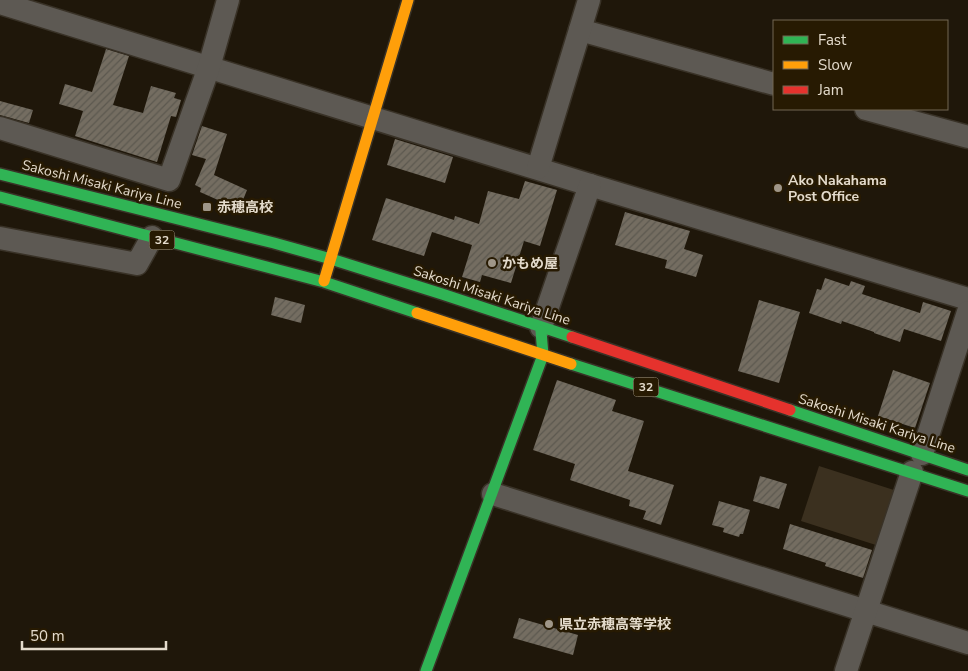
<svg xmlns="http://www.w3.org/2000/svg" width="968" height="671" font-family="'Nunito Sans','Noto Sans JP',sans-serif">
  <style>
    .green { fill: #3b301f }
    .building { fill: url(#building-hatch) }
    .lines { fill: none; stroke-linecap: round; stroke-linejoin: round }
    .street-casing { stroke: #393227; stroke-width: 25 }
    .fast-casing { stroke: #393227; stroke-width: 14 }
    .slow-casing { stroke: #393227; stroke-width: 14 }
    .jam-casing { stroke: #393227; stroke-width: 14 }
    .street { stroke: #5d5953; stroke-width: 22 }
    .fast { stroke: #30b455; stroke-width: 11 }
    .slow { stroke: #ff9f0a; stroke-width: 11 }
    .jam { stroke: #e5322d; stroke-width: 11 }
    .poi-dot { fill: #9f9688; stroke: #271a02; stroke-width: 2 }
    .labels { text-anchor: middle; stroke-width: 5; stroke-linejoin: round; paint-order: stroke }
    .shield { fill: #271a02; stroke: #aba18f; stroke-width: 1 }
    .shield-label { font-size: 12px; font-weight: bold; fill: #e4dbcc }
    .poi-label { font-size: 14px; font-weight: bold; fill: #e4dbcc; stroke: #271a02; text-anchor: start }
    .street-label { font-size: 14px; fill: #e4dbcc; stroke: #271a02 }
  </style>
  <defs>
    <pattern id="building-hatch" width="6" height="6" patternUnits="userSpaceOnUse" patternTransform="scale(1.25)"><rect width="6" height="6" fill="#746d61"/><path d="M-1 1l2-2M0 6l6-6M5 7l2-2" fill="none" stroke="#5c584f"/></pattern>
  </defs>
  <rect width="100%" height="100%" fill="#1f170a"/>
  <polygon class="green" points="819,466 897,491 879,546 801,521"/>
  <g class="building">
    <polygon points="106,49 129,56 113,105 143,113 151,86 176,93 174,98 181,100 176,117 171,116 157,162 75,136 83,111 59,104 65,84 92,92"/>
    <polygon points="0,101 33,110 29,123 0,115"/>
    <polygon points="202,126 227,134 214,175 247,190 241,205 229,200 227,204 200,192 201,188 195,185 206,159 192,155"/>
    <polygon points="395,139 453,157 445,183 387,165"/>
    <polygon points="525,181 557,190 540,246 524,241 511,283 482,275 480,282 462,277 472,245 432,232 424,256 372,240 386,198 454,220 455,216 479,224 488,191 519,199"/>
    <polygon points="625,212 690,231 684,249 703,255 696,277 665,268 667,260 615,245"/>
    <polygon points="825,278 849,286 851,281 865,286 862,294 920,313 923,302 951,311 941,341 904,329 900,342 874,333 874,332 842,321 841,324 809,313 817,289 821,290"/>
    <polygon points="275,297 305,305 301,323 271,315"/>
    <polygon points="759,300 800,312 779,383 738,371"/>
    <polygon points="893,370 930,383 915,428 878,416"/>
    <polygon points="557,380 616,400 612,411 644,421 628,471 674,485 661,525 643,519 646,511 629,506 630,500 570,480 575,464 533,450"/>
    <polygon points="760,476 787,484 779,509 753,501"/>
    <polygon points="719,501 750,510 743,534 740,534 739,537 723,532 724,528 712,525"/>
    <polygon points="790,524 872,550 863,578 825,566 826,563 783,549"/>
    <polygon points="519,618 578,635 573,655 513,638"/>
  </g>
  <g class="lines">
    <g class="street-casing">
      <g id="street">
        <polyline points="0,3 590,185 968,299"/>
        <polyline points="580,30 774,84"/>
        <polyline points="866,109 968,137"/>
        <polyline points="0,128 169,180 209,67 228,0"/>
        <polyline points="538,168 589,0"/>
        <polyline points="0,238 137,264 152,237"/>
        <polyline points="541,327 590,185"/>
        <polyline points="922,454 968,312"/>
        <polyline points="493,494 968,643"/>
        <polyline points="846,671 912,472"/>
      </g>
    </g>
    <g class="fast-casing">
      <g id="fast">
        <polyline points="0,174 274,243 331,259 442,294 572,337"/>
        <polyline points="0,197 324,282 417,313"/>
        <polyline points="571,364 968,491"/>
        <polyline points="790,410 968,470"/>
        <polyline points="426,671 543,355 541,331"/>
      </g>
    </g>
    <g class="slow-casing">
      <g id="slow">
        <polyline points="324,281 408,0"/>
        <polyline points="417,313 571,364"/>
      </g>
    </g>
    <g class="jam-casing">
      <polyline id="jam" points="572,337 790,410"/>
    </g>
    <use href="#street" class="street"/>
    <use href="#fast" class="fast"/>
    <use href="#slow" class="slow"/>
    <use href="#jam" class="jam"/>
  </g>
  <g class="poi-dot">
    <circle cx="778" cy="188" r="5"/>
    <rect x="202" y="202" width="10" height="10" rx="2.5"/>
    <circle cx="492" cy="263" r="5"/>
    <circle cx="549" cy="624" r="5"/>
  </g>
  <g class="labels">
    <g class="shield">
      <rect x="149.5" y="230.5" width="25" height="19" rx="4"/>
      <rect x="633.5" y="377.5" width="25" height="19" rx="4"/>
    </g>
    <g class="shield-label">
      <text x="162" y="244">32</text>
      <text x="646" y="391">32</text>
    </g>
    <g class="poi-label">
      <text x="788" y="185">Ako Nakahama<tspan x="788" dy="16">Post Office</tspan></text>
      <text x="217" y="212">赤穂高校</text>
      <text x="502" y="268">かもめ屋</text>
      <text x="559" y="629">県立赤穂高等学校</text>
    </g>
    <g class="street-label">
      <text transform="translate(102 184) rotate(14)" y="5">Sakoshi Misaki Kariya Line</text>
      <text transform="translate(492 295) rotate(18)" y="5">Sakoshi Misaki Kariya Line</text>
      <text transform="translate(877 423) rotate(18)" y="5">Sakoshi Misaki Kariya Line</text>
    </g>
  </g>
  <rect x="773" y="20" width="175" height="90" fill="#271a02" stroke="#736753"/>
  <rect x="783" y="36" width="25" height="8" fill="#30b455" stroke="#736753"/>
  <text x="818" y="45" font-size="15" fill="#e4dbcc">Fast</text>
  <rect x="783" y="61" width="25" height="8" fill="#ff9f0a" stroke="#736753"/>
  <text x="818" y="70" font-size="15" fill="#e4dbcc">Slow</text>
  <rect x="783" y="86" width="25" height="8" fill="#e5322d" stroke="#736753"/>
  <text x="818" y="95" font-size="15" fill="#e4dbcc">Jam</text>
  <path d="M22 641v8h144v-8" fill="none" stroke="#e4dbcc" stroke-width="2.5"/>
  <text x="30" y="641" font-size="15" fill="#e4dbcc" stroke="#271a02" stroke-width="4" paint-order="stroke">50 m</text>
</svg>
